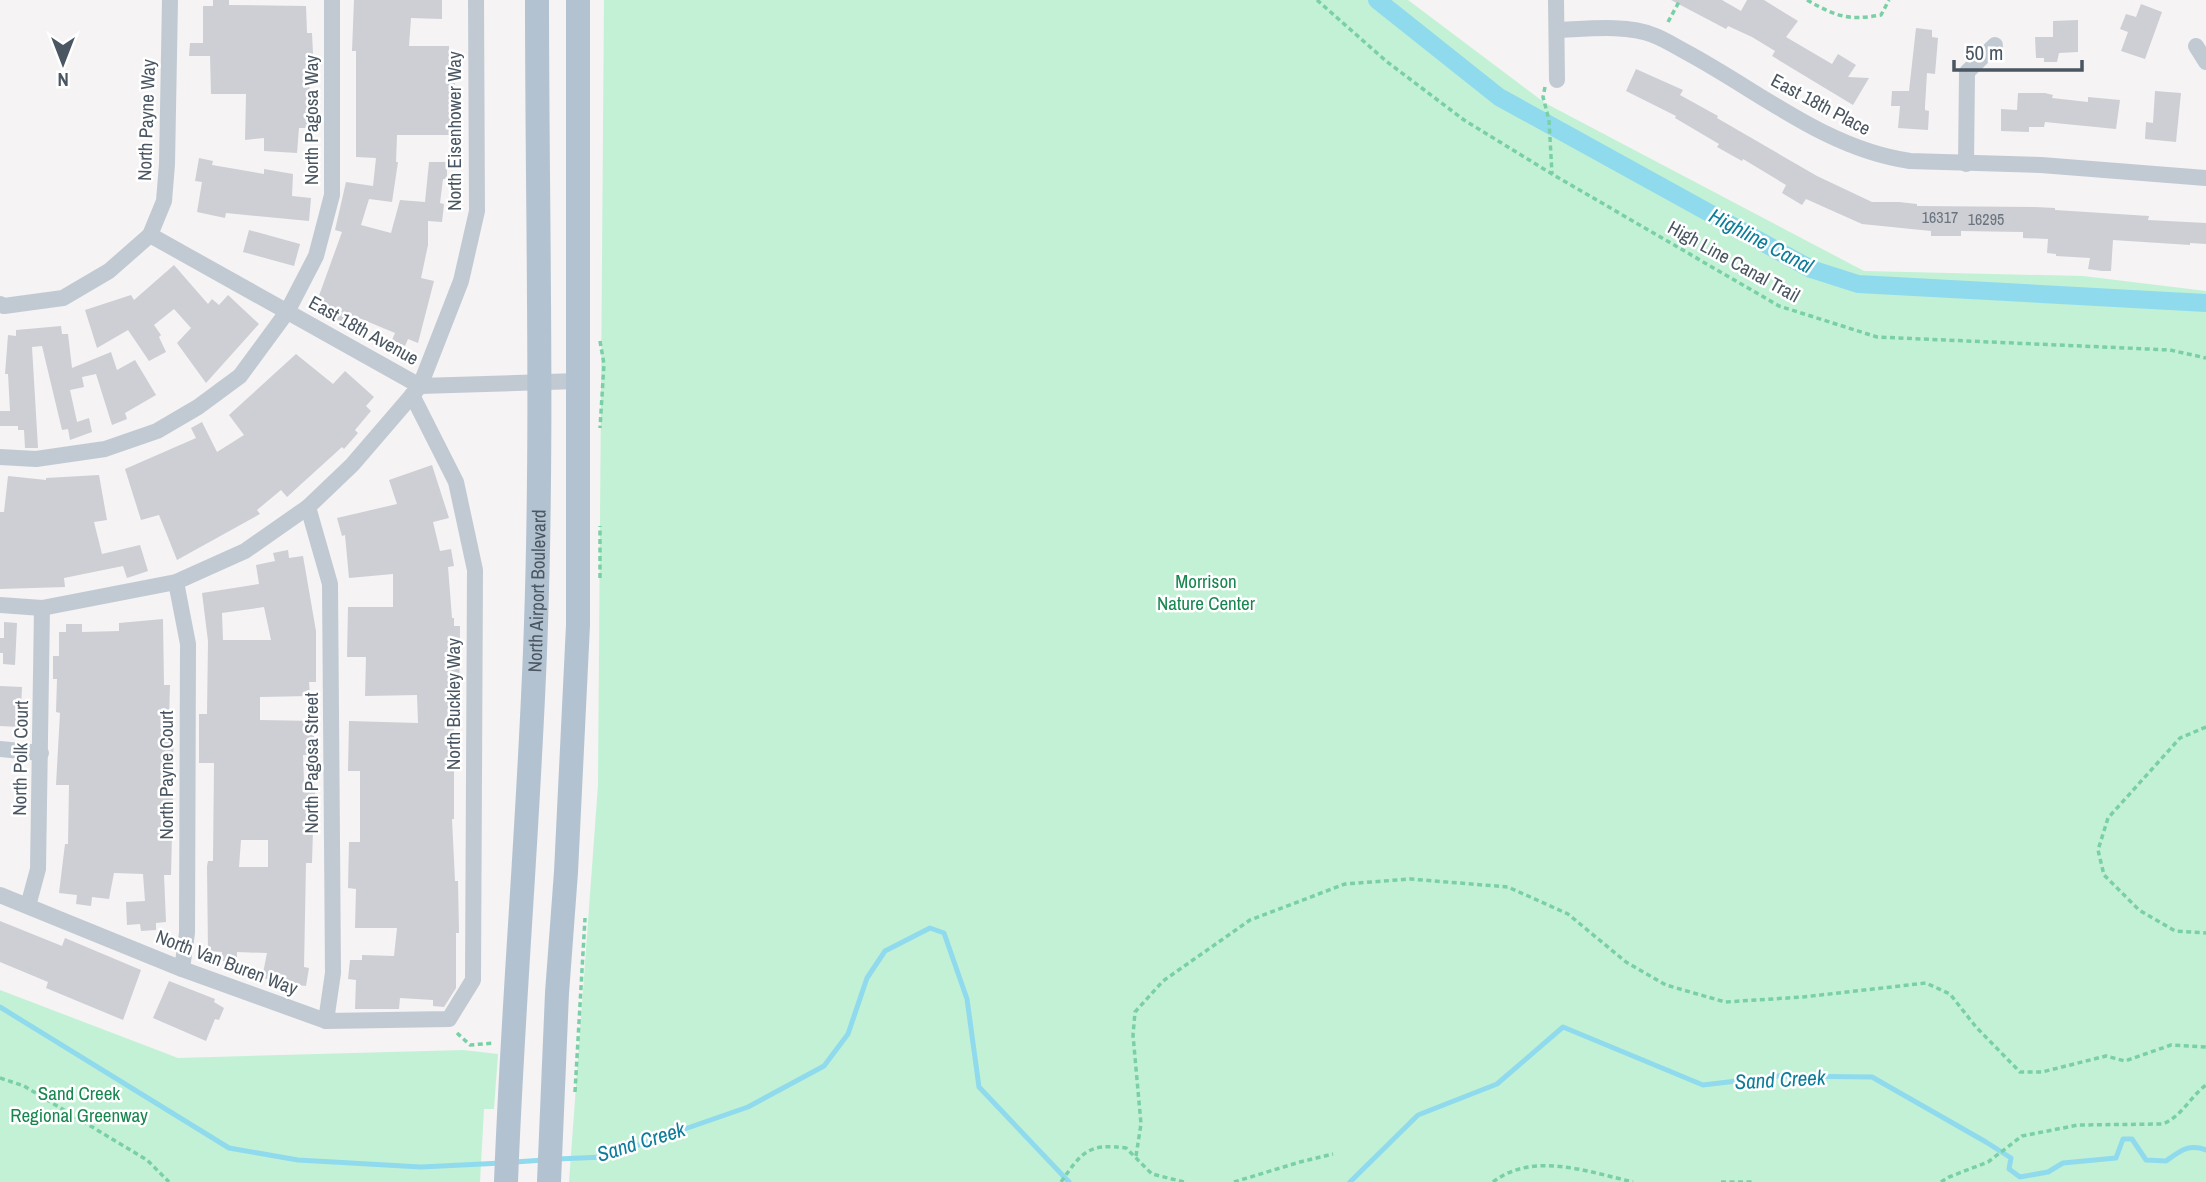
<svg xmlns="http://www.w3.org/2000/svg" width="2206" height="1182" font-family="'Archivo Narrow',sans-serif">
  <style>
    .green { fill: #c3f1d5 }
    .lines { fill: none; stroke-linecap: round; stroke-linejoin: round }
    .stream { stroke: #90daee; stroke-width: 5 }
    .canal { stroke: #90daee; stroke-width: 18 }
    .building { fill: #cdcfd5; fill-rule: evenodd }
    .path { stroke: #7ad0a6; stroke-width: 3.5; stroke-dasharray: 5 3.5; stroke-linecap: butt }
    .street { stroke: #c1cad2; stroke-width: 16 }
    .primary { stroke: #b3c2d1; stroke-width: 24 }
    .labels { text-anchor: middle; stroke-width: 5; stroke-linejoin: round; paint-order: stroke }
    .number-label { font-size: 16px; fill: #6b747e }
    .street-label { font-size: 19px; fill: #4a5661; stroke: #fff }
    .park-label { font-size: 19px; fill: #17864f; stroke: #fff }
    .water-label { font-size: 21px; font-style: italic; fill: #0c7c9b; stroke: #fff }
  </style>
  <rect width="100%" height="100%" fill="#f5f3f3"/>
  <g class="green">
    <polygon points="604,0 1408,0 1545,103 1864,271 2083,276 2206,291 2206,1182 569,1182 598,785"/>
    <polygon points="0,990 178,1058 463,1050 498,1054 494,1109 484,1109 480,1182 0,1182"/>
  </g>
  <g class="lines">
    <g class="stream">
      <polyline points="0,1007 229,1148 298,1160 421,1167 502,1163"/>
      <polyline points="557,1159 604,1157 748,1107 824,1066 848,1034 867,978 885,951 930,928 944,933 967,999 979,1087 1069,1182"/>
      <polyline points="515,1162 544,1160"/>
      <path d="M1350 1182 1418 1115 1497 1084 1563 1027 1703 1085 1779 1076 1872 1077 1986 1142 2011 1158 2009 1169 2020 1177 2048 1172 2063 1163 2116 1158 2123 1139H2132L2146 1160 2166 1161C2180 1151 2189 1143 2206 1150"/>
    </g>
    <polyline class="canal" points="1377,0 1499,97 1811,269 1858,284 2206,303"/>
  </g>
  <g class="building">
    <polygon points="213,0 229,0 229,5 306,6 307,33 312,33 313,54 310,55 309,128 299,128 297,153 264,151 264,138 245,140 246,94 211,94 210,56 189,56 190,43 203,43 203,6 213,6"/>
    <polygon points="354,0 442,0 442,19 411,18 409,46 449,46 449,83 455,83 455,135 397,135 396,162 398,162 392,202 369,199 361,225 391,233 400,200 425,202 429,162 447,162 447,179 443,179 440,203 444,204 442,222 428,221 428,245 421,278 434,281 418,343 408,339 405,346 392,340 395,333 359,318 357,321 349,317 346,324 332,318 334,311 316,304 342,232 335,230 346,182 373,186 376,158 356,157 356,51 352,51"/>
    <polygon points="1671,0 1722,0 1741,11 1747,0 1764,0 1798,21 1786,37 1832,64 1838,54 1856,65 1848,77 1869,78 1853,105 1772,56 1775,51 1752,37 1728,26 1726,29"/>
    <polygon points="2141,4 2162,12 2145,59 2121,51 2128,32 2120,29 2126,14 2136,17"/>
    <polygon points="2078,20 2078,52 2059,53 2057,62 2044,62 2044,58 2036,58 2035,37 2053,37 2053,21"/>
    <polygon points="1916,28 1932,30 1932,37 1938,38 1935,74 1927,73 1925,106 1925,110 1929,111 1928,130 1898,128 1900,106 1891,106 1892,91 1909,91"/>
    <polygon points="1636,69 1683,90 1680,95 1718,116 1717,118 1817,176 1872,202 1899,202 1917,204 1917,206 2035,207 2055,208 2055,210 2149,216 2148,220 2206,223 2206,244 2190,243 2190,245 2113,240 2111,271 2102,271 2088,269 2090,258 2056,256 2056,254 2047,253 2048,239 2023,238 2023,232 1961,231 1961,236 1931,236 1931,231 1862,224 1806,199 1802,205 1782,193 1786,185 1743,159 1742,161 1717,147 1719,144 1675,118 1676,116 1626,91"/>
    <polygon points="2155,91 2181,93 2176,142 2145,139 2146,122 2153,123"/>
    <polygon points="2018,93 2045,93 2053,95 2052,98 2088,102 2088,97 2120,100 2116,129 2045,122 2044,127 2029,127 2029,132 2001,131 2001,109 2017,110"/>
    <polygon points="199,158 213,161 212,165 264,174 264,169 293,174 292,196 311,198 309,221 226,213 225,218 197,212 202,182 195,181"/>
    <polygon points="249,230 300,244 294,266 243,252"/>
    <polygon points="174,265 208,304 212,299 219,305 228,295 259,324 206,383 177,343 191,328 174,309 154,325 161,335 159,337 166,352 149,361 128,330 97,348 85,310 131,295 134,300"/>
    <polygon points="61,326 62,334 68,334 72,368 111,352 117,370 135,360 156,395 125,413 127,419 112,425 96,374 82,377 84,387 70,390 77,422 89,418 92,432 70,440 68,429 62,430 42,346 32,347 38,448 25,448 24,430 18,430 18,426 0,426 0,411 10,411 8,374 5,374 8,335 16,336 16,330"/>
    <polygon points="296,354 333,384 345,371 374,397 366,406 371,411 355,430 358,433 344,449 342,447 287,497 281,490 257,510 260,514 177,560 159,515 141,520 125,469 196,438 191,428 202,422 217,452 244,435 229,415"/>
    <polygon points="432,465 449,518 433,522 440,551 451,549 454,566 448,567 452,618 454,618 454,626 460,626 459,710 454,710 454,819 452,819 455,881 458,881 459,933 456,933 456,988 444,1007 433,1006 433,1000 400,998 399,1009 355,1009 356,980 348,979 350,960 362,960 362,955 394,956 397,928 355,928 356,889 348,888 349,842 360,842 360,771 348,771 349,721 418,723 417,695 365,696 366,657 347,657 348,607 393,607 393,574 349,578 345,535 342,536 337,518 397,504 389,480"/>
    <polygon points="99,475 107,520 94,522 102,554 140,545 148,571 127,578 123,566 64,578 65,587 0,589 0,512 4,512 8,476 46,480 46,478"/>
    <path d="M288 550 289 558 303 556 316 631V682H309L310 696 260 697V720L314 721V755H303L304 782H315L316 829H313L312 863H306L304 967 309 968 306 986 298 985 296 993 279 990 281 982 262 978 267 953 237 952V962L222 961V952L208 951 207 866 208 861H213L214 763H199V714H207L208 641 202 593 259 584 256 565 275 561 273 553ZM264 607 271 640H223L222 613ZM241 840H268V867H239Z"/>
    <polygon points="163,619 164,685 170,685 169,720 174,720 173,767 168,767 167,792 173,793 171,875 164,875 166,922 156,923 156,930 141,931 140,924 127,925 126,902 145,901 143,874 114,873 109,899 92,897 91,906 76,904 77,895 59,893 65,844 68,844 69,785 56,785 60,713 56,712 57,679 53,679 53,656 59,656 59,632 66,632 66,624 82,624 82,632 119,631 119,623"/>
    <polygon points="4,622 17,623 15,665 3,664 3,653 0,653 0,638 4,638"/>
    <polygon points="0,686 22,687 20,727 0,726"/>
    <polygon points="0,921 62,946 65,938 141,970 123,1020 46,988 48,982 0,962"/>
    <polygon points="169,981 215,999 214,1002 224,1008 219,1020 215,1019 206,1041 153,1018"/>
  </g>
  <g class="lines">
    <g class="path">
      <polyline points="1317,0 1386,61 1464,120 1552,174 1779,306 1877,337 2170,350 2206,358"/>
      <path d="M1807 0C1835 16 1848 21 1881 15L1889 0"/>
      <polyline points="1668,22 1680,0"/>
      <polyline points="1545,87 1543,97 1549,120 1552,174"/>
      <polyline points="600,341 604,364 600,428"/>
      <polyline points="600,578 600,526"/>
      <polyline points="2206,727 2180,738 2108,818 2098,850 2104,875 2139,910 2175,931 2206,933"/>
      <polyline points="457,1033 470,1045 494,1043"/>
      <polyline points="0,1078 24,1086 147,1160 169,1182"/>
      <polyline points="575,1092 585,918"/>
      <polyline points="1136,1156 1141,1124 1133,1035 1135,1012 1163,981 1250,920 1345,884 1410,879 1508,887 1568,914 1626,962 1666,985 1725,1002 1803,997 1926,983 1950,994 1976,1027 2020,1072 2042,1072 2106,1056 2125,1061 2171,1045 2206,1047"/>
      <path d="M1061 1182C1082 1152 1088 1143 1126 1148L1152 1174 1184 1182"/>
      <polyline points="1234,1182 1300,1162 1333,1154"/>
      <path d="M1493 1182C1533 1151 1589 1172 1633 1182"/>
      <polyline points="1721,1182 1755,1182"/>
      <path d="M1941 1182 1949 1177 1988 1162 2022 1136 2078 1125 2163 1124C2182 1116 2190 1097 2206 1085"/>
    </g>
    <g class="street">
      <polyline points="1556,0 1557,80"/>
      <path d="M1557 30C1585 29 1627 24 1653 35 1664 39 1675 46 1686 52 1759 91 1826 149 1910 161L2041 165 2206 178"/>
      <polyline points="2196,46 2206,62"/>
      <polyline points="1966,164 1967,72 1995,45"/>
      <polyline points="150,235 420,386 578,381"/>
      <polyline points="0,304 4,306 63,298 109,271 150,235 164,201 167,164 170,0"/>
      <polyline points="0,457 36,459 105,449 157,431 198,407 240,376 287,312 316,256 332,195 332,0"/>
      <polyline points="308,507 330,584 333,973 326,1021"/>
      <polyline points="176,582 188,644 187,933 182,969"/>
      <polyline points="0,605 42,608 176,582 245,551 308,507 352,465 420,386 461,281 477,211 476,0"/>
      <polyline points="0,749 41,753"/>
      <polyline points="0,895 182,969 326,1021 449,1019 473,980 475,570 456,482 412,395"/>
      <polyline points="28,906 38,869 42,608"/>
    </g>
    <g class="primary">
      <path id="s1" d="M506 1182C513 996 530 810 536 624 543 416 537 208 537 0"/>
      <polyline points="549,1182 557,993 566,872 578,625 578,0"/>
    </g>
  </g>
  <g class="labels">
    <g class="number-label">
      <text x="1940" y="223">16317</text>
      <text x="1986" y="225">16295</text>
    </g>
    <g class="street-label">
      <text transform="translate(1821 104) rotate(28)" y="7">East 18th Place</text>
      <text transform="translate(146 120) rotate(-88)" y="7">North Payne Way</text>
      <text transform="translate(311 120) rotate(-90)" y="7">North Pagosa Way</text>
      <text transform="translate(454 131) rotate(-90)" y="7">North Eisenhower Way</text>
      <text transform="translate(1734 261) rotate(29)" y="7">High Line Canal Trail</text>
      <text transform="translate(364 330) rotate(29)" y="7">East 18th Avenue</text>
      <text dy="7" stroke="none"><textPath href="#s1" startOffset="592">North Airport Boulevard</textPath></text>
      <text transform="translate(453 704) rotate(-90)" y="7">North Buckley Way</text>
      <text transform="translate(20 758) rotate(-89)" y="7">North Polk Court</text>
      <text transform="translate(311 763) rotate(-90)" y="7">North Pagosa Street</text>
      <text transform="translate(166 775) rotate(-90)" y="7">North Payne Court</text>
      <text transform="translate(227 962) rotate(21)" y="7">North Van Buren Way</text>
    </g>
    <g class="park-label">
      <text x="1206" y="588">Morrison<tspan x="1206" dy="22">Nature Center</tspan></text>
      <text x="79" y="1100">Sand Creek<tspan x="79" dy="22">Regional Greenway</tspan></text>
    </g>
    <g class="water-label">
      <text transform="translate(1761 241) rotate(28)" y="7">Highline Canal</text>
      <text transform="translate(1780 1080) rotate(-3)" y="7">Sand Creek</text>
      <text transform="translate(641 1142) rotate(-17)" y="7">Sand Creek</text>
    </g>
  </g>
  <g transform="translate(63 63) rotate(180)" stroke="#ffffff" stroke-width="5" paint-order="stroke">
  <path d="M0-5L12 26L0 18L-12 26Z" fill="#4a5661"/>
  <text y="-10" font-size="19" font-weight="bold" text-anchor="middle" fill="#4a5661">N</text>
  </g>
  <path d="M1954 60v10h128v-10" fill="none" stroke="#4a5661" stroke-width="3.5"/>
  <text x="1965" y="60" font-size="21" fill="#4a5661" stroke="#ffffff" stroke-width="5" paint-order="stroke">50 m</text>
</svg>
